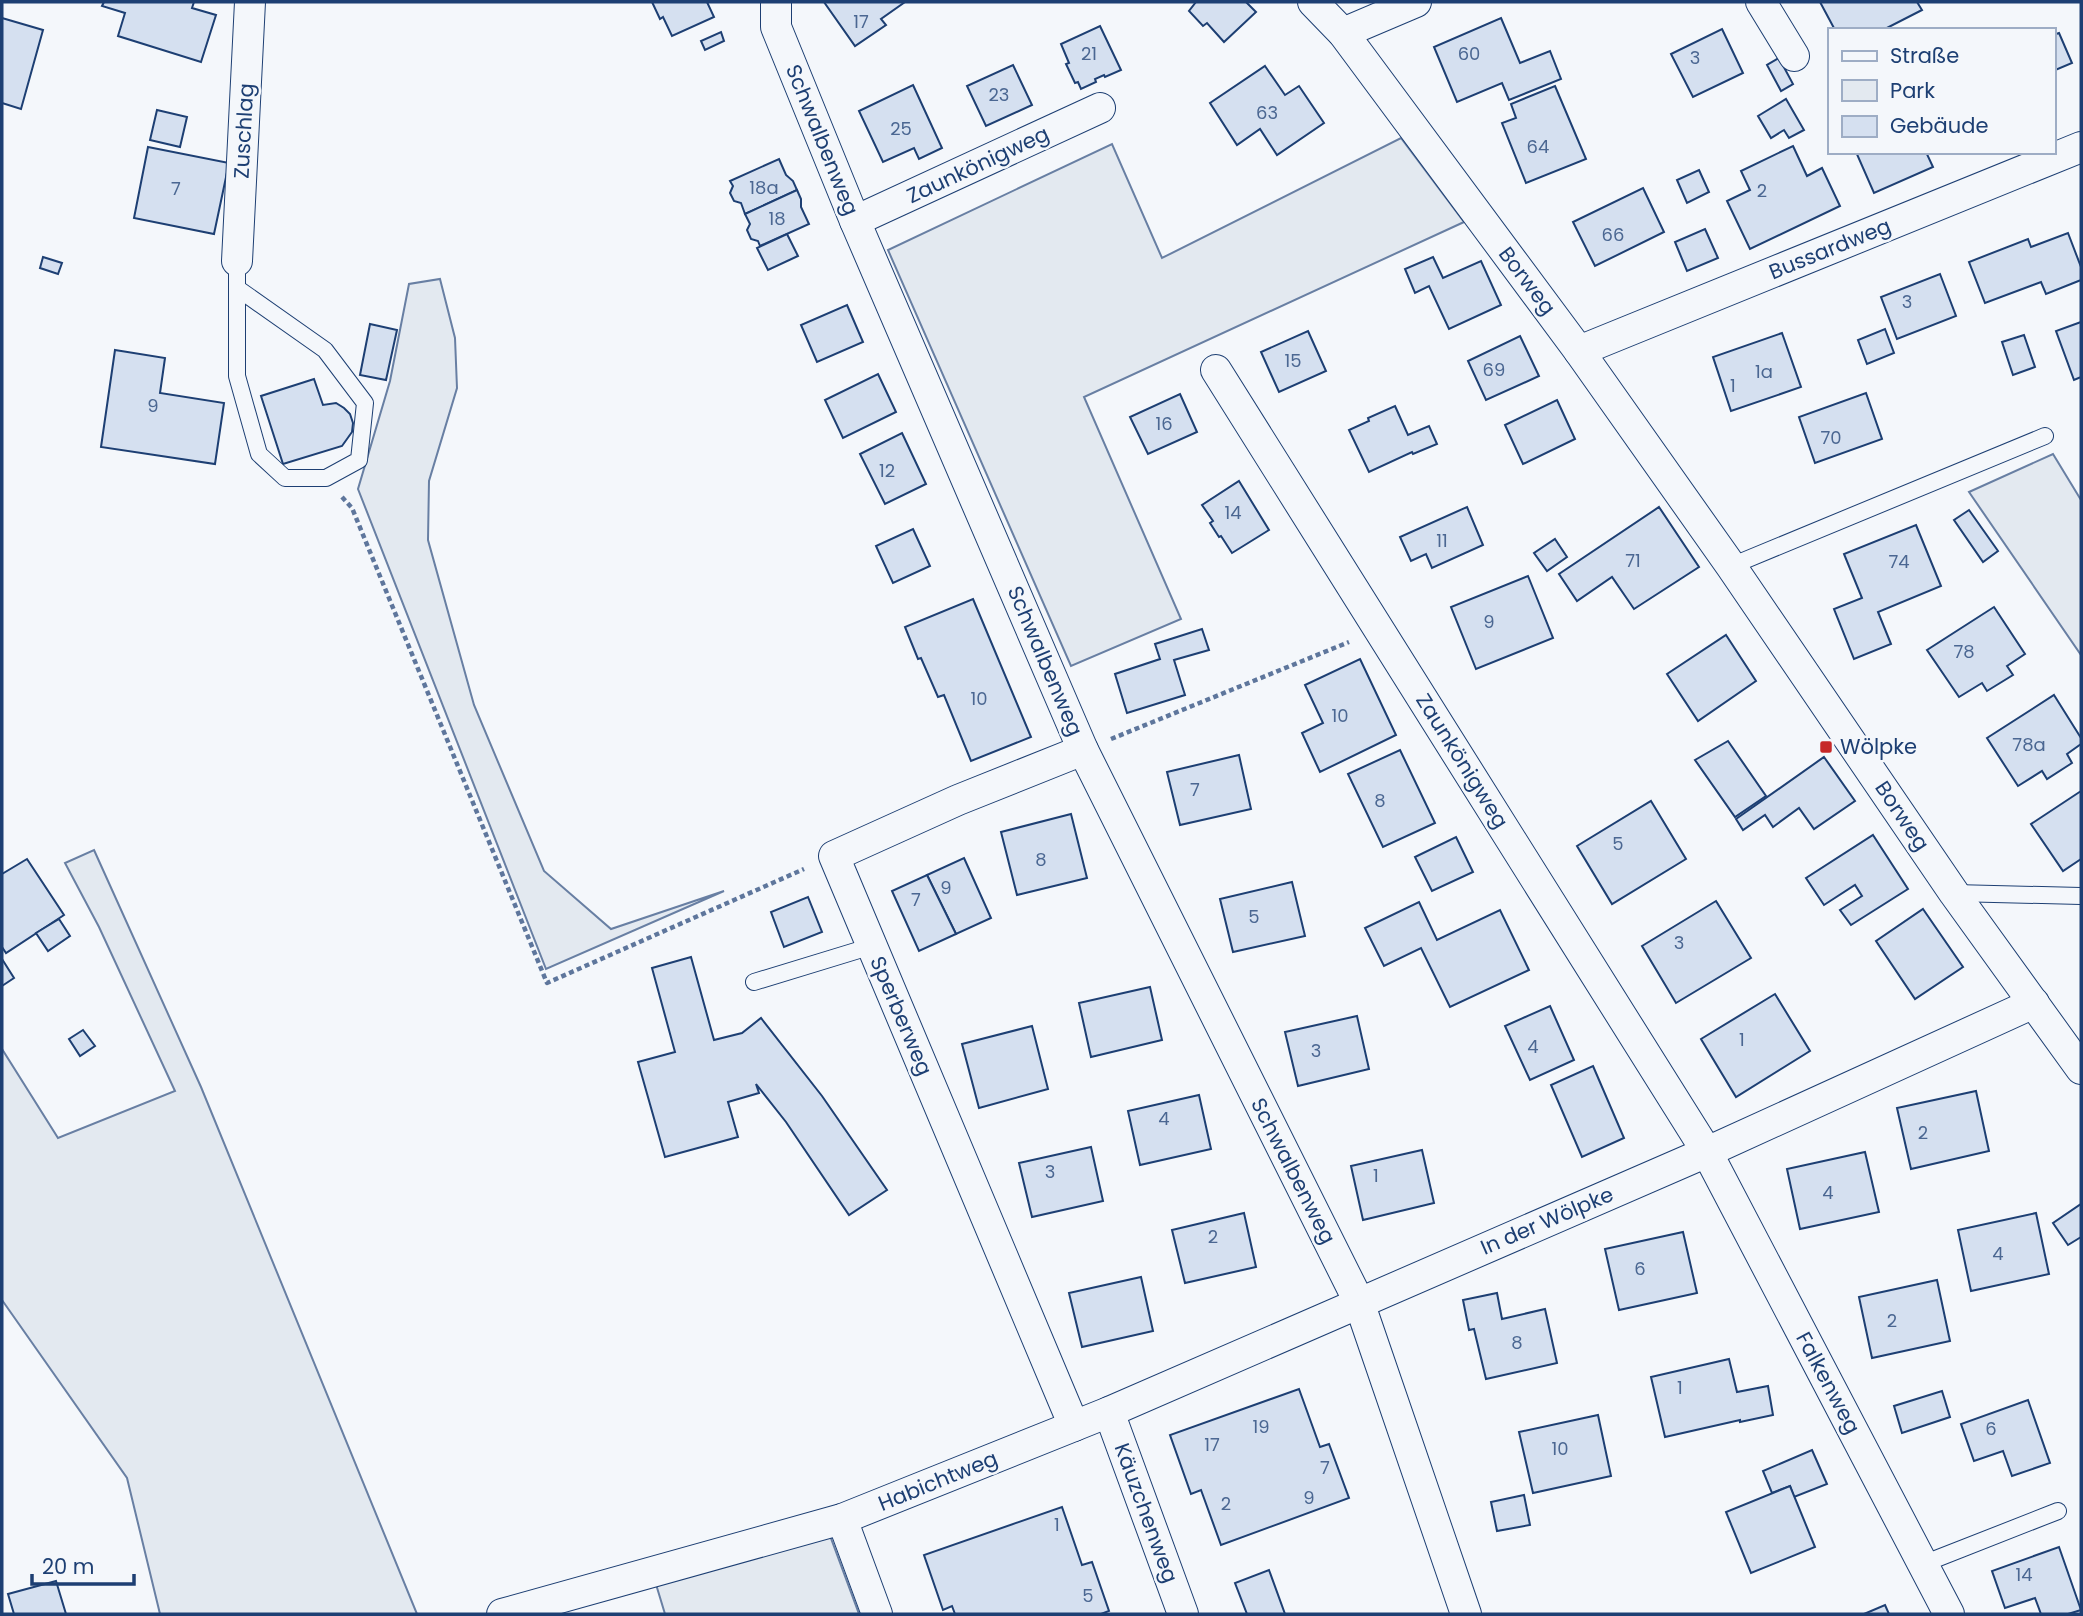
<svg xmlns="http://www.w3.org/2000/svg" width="2083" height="1616" font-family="Poppins,sans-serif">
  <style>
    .green { fill: #e3e9f0; stroke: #687fa3; stroke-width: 2 }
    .building { fill: #d5e0f0; stroke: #1d3f73; stroke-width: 2 }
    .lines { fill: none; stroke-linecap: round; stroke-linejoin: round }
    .lane-casing { stroke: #1d3f73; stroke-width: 18 }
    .street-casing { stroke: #1d3f73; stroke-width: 32 }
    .path { stroke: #5e769c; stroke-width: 4.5; stroke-dasharray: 5 3.5; stroke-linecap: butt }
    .lane { stroke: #f4f7fb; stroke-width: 16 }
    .street { stroke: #f4f7fb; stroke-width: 30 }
    .poi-dot { fill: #c62828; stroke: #f4f7fb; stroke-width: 2.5 }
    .labels { text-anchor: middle; stroke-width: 5; stroke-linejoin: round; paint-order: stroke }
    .number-label { font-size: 18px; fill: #4b6792 }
    .street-label { font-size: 21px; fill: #1d3f73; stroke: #f4f7fb }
    .poi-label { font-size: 21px; fill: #1d3f73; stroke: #f4f7fb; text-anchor: start }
  </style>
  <rect width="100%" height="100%" fill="#f4f7fb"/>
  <g class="green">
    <polygon points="1401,138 1464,222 1084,397 1181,619 1071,666 888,250 1112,144 1162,258"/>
    <polygon points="440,279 455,338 457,388 429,481 428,540 474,705 544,871 611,929 724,891 546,969 358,489 390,381 409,284"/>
    <polygon points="2053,454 2081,500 2081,655 1969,492"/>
    <polygon points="94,850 201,1087 417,1614 160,1614 127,1478 2,1300 2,1049 58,1138 175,1091 99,927 65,863"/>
    <polygon points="829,1533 859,1614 665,1614 655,1581"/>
  </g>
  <g class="building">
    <polygon points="104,2 194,2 192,8 216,15 201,62 118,36 125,13 102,6"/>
    <polygon points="652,2 707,2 714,17 672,36 663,17 660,19"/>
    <polygon points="824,2 905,2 881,19 886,25 855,46"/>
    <polygon points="1196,2 1246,2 1256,12 1224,42 1207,23 1203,26 1189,11"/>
    <polygon points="1820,2 1917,2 1922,10 1883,30 1835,30"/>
    <polygon points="2,18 43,30 21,109 2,103"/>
    <polygon points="1501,18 1520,63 1550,51 1561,79 1509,100 1502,83 1457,102 1434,47"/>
    <polygon points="1100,26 1121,70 1105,77 1104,75 1095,79 1096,82 1081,89 1078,82 1075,83 1066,64 1069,63 1061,44"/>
    <polygon points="1722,29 1743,73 1693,97 1671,54"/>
    <polygon points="721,32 724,41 705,50 701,41"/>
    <polygon points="2059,33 2072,63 2053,71 2053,35"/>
    <polygon points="1779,58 1793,84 1781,91 1767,65"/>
    <polygon points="1013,65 1032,105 986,126 967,86"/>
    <polygon points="1265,66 1285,95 1299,86 1324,123 1277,155 1260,129 1237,145 1210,103"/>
    <polygon points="913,85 942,148 919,159 914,148 883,162 859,111"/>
    <polygon points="1555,86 1586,159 1526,183 1502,123 1516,118 1511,104"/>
    <polygon points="1786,99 1804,130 1789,138 1784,130 1771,138 1758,116"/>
    <polygon points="157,110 187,117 180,147 150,140"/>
    <polygon points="1793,146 1807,176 1822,168 1840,206 1750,249 1727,201 1750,190 1741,171"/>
    <polygon points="148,147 229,163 214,234 134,218"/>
    <polygon points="1856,152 1926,152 1933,167 1874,193"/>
    <polygon points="779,159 786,175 793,181 797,190 745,214 741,203 734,201 730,193 733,186 730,181"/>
    <polygon points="1699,170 1709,192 1687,203 1677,180"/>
    <polygon points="1643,188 1664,232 1595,266 1573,222"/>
    <polygon points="797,190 801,199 801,207 809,224 760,246 758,241 751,239 747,230 750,224 745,214"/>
    <polygon points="1705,229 1718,258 1687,271 1675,242"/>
    <polygon points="2068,233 2081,267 2081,280 2046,294 2041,282 1985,303 1969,262 2028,239 2031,247"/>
    <polygon points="787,234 798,256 768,270 757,248"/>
    <polygon points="43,257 62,263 58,274 40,268"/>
    <polygon points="1433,257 1443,278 1481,261 1501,305 1449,329 1429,286 1415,293 1405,269"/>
    <polygon points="1940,274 1956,316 1897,339 1881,297"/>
    <polygon points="847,305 863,342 817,362 801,325"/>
    <polygon points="2081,322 2081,377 2074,380 2056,331"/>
    <polygon points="370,324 397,330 386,380 360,375"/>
    <polygon points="1885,329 1894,353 1867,364 1858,340"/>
    <polygon points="1308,331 1326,371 1279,392 1261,352"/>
    <polygon points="1782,333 1801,387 1731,411 1713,357"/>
    <polygon points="2024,335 2035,367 2013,375 2002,342"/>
    <polygon points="1520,336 1539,376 1486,400 1468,361"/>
    <polygon points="115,350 165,358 160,393 224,403 215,464 101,447"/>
    <polygon points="878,374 896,412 843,438 825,400"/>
    <polygon points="314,379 323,405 336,403 344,408 350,414 353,423 352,432 342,446 283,464 261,396"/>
    <polygon points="1866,393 1882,439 1815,463 1799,417"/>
    <polygon points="1180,394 1197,432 1148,454 1130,417"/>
    <polygon points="1557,400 1575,439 1523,464 1505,425"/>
    <polygon points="1395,406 1408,435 1429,426 1437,444 1413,454 1412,452 1369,472 1349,430 1369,421 1368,418"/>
    <polygon points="902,433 926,484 885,504 860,454"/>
    <polygon points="1239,481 1269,530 1232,553 1221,536 1219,537 1210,523 1213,521 1202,505"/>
    <polygon points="1467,507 1483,545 1432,568 1426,554 1411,561 1400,537"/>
    <polygon points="1659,507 1699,567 1634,609 1612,577 1577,601 1559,574"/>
    <polygon points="1969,510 1998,551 1983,562 1954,520"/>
    <polygon points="1916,525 1941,586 1878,612 1891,644 1854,659 1834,609 1862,598 1844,554"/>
    <polygon points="913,529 930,566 893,583 876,546"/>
    <polygon points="1555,539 1567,557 1547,571 1534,553"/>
    <polygon points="1528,576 1553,638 1476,669 1451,607"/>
    <polygon points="973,599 1031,737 971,761 944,695 938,697 921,658 918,659 905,627"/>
    <polygon points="1994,607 2025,654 2007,666 2013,675 1987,691 1982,683 1959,697 1927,650"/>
    <polygon points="1202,629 1209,650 1174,660 1185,695 1127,713 1115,674 1160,659 1155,644"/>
    <polygon points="1726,635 1756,681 1698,721 1667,674"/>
    <polygon points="1360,659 1396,735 1320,772 1302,733 1323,723 1305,685"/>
    <polygon points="2054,695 2081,738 2081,744 2067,754 2072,763 2047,779 2042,771 2018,786 1987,738"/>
    <polygon points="1728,741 1766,796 1735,817 1695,760"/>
    <polygon points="1400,750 1435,823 1383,847 1348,774"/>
    <polygon points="1239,755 1251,809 1180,825 1167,772"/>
    <polygon points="1824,757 1855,801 1814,829 1799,808 1773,827 1765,815 1743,830 1736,819"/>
    <polygon points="2081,791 2081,859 2063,871 2031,824"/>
    <polygon points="1651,801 1686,859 1612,904 1577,846"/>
    <polygon points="1071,814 1087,878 1017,895 1001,832"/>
    <polygon points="1873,835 1908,889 1851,925 1840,910 1862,896 1855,885 1824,905 1806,878"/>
    <polygon points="1456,837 1473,872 1432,891 1415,857"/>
    <polygon points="964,858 991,918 956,934 927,875"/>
    <polygon points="27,859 64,915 6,953 2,947 2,874"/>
    <polygon points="927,875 956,934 919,951 892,891"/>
    <polygon points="1292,882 1305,936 1233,952 1220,899"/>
    <polygon points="808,897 822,932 784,947 771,912"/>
    <polygon points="1716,901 1751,958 1676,1003 1642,946"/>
    <polygon points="1419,902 1437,940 1500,910 1529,970 1450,1007 1421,948 1384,966 1365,928"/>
    <polygon points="1923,909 1963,967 1915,999 1876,941"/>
    <polygon points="59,919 70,936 48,951 36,933"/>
    <polygon points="691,957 714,1040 742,1033 761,1018 822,1096 887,1190 849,1215 786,1122 756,1084 759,1093 728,1102 738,1137 665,1157 638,1062 675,1052 652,968"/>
    <polygon points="2,959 14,978 2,986"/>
    <polygon points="1150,987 1162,1040 1091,1057 1079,1003"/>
    <polygon points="1775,994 1810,1051 1736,1097 1701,1039"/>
    <polygon points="1550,1006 1574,1060 1530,1080 1505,1026"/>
    <polygon points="1357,1016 1369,1069 1298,1086 1285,1032"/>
    <polygon points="1032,1026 1048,1089 979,1108 962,1044"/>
    <polygon points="83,1030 95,1046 80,1056 69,1039"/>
    <polygon points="1593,1066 1624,1138 1582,1157 1551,1085"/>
    <polygon points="1976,1091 1989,1151 1911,1169 1897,1108"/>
    <polygon points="1199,1095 1211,1149 1140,1165 1128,1111"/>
    <polygon points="1091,1147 1103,1201 1032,1217 1019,1163"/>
    <polygon points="1422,1150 1434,1203 1363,1220 1351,1166"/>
    <polygon points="1865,1152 1879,1212 1800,1229 1787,1169"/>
    <polygon points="2081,1204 2081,1237 2068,1245 2053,1223"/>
    <polygon points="1244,1213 1256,1267 1185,1283 1172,1230"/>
    <polygon points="2036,1213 2049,1274 1971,1291 1958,1230"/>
    <polygon points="1683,1232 1697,1293 1619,1310 1605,1249"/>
    <polygon points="1141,1277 1153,1331 1082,1347 1069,1293"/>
    <polygon points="1937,1280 1950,1341 1872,1358 1859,1297"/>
    <polygon points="1497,1293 1502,1319 1545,1309 1557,1363 1486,1379 1474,1329 1469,1330 1463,1300"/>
    <polygon points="1729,1359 1737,1392 1768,1386 1773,1415 1740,1422 1740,1420 1665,1437 1651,1377"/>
    <polygon points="1299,1389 1320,1447 1329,1444 1349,1498 1221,1545 1201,1490 1191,1494 1170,1435"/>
    <polygon points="1942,1391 1950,1417 1902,1433 1894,1406"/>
    <polygon points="2028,1400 2050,1463 2012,1476 2003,1451 1974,1461 1961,1424"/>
    <polygon points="1598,1415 1611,1476 1533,1493 1519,1432"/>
    <polygon points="1812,1450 1827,1484 1794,1497 1790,1486 1772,1493 1763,1471"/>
    <polygon points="1790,1486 1815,1547 1751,1573 1726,1512"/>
    <polygon points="1524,1495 1530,1525 1497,1531 1491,1502"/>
    <polygon points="1062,1507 1082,1565 1092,1562 1109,1611 1101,1614 955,1614 952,1606 943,1610 924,1555"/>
    <polygon points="2059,1547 2081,1610 2068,1614 2041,1614 2035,1598 2005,1608 1992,1571"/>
    <polygon points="1269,1570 1285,1614 1247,1614 1235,1583"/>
    <polygon points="56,1581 66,1614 14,1614 8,1594"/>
    <polygon points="1885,1605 1889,1614 1864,1614"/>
  </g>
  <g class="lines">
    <g class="lane-casing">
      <g id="lane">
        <polyline points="237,261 237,376 259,454 285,478 326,478 359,460 365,403 325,350 237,288"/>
        <polyline points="1731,566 2045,436"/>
        <polyline points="1954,893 2081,896"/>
        <polyline points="754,982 872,946"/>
        <polyline points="1923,1564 2058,1511"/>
      </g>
    </g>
    <g class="street-casing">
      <g id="street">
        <polyline points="776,2 776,27 855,221 1083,750 1359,1302 1466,1614"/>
        <polyline points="1313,2 1343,33 1579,351 1731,566 1954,893 2081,1069"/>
        <polyline points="1761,2 1794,56"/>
        <polyline points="1343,33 1416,2"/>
        <polyline points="855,221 1100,108"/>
        <polyline points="237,261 250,2"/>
        <polyline points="1579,351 2081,147"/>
        <polyline points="1216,370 1707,1152 1949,1614"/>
        <polyline points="1109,1412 1183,1614"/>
        <polyline points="1074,1426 834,856 958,800 1083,750"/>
        <polyline points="842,1519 877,1614"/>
        <polyline points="502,1614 842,1519 1109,1412 1707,1152 2034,1003"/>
      </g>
    </g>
    <g class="path">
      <polyline points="342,497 352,508 547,983 804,869"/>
      <polyline points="1111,739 1349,642"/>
    </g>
    <use href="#lane" class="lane"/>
    <use href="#street" class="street"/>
  </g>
  <rect class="poi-dot" x="1819" y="740" width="14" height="14" rx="3.5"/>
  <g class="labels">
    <g class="number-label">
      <text x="861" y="28">17</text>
      <text x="1089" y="60">21</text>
      <text x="1469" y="60">60</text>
      <text x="1695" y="64">3</text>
      <text x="999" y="101">23</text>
      <text x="1267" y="119">63</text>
      <text x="901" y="135">25</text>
      <text x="1538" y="153">64</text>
      <text x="764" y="194">18a</text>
      <text x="176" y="195">7</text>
      <text x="1762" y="197">2</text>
      <text x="777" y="225">18</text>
      <text x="1613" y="241">66</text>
      <text x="1907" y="308">3</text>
      <text x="1293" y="367">15</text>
      <text x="1494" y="376">69</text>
      <text x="1764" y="378">1a</text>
      <text x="1733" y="392">1</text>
      <text x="153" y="412">9</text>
      <text x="1164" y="430">16</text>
      <text x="1831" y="444">70</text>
      <text x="887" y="477">12</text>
      <text x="1233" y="519">14</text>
      <text x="1442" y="547">11</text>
      <text x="1633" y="567">71</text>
      <text x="1899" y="568">74</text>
      <text x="1489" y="628">9</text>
      <text x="1964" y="658">78</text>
      <text x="979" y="705">10</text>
      <text x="1340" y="722">10</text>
      <text x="2029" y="751">78a</text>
      <text x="1195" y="796">7</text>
      <text x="1380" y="807">8</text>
      <text x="1618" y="850">5</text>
      <text x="1041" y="866">8</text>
      <text x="946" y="894">9</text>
      <text x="916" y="906">7</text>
      <text x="1254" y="923">5</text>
      <text x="1679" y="949">3</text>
      <text x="1742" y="1046">1</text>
      <text x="1533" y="1053">4</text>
      <text x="1316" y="1057">3</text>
      <text x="1164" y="1125">4</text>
      <text x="1923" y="1139">2</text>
      <text x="1050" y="1178">3</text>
      <text x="1376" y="1182">1</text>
      <text x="1828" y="1199">4</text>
      <text x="1213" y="1243">2</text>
      <text x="1998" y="1260">4</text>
      <text x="1640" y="1275">6</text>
      <text x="1892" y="1327">2</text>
      <text x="1517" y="1349">8</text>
      <text x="1680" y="1394">1</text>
      <text x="1261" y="1433">19</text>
      <text x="1991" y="1435">6</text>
      <text x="1212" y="1451">17</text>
      <text x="1560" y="1455">10</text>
      <text x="1325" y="1474">7</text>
      <text x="1309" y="1504">9</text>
      <text x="1226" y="1510">2</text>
      <text x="1057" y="1531">1</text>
      <text x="2024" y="1581">14</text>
      <text x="1088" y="1602">5</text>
    </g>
    <g class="street-label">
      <text transform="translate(244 131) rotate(-87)" y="7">Zuschlag</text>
      <text transform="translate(822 140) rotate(68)" y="7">Schwalbenweg</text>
      <text transform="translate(978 165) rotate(-25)" y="7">Zaunkönigweg</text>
      <text transform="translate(1830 249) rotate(-22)" y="7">Bussardweg</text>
      <text transform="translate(1527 281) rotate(53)" y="7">Borweg</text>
      <text transform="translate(1045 661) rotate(67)" y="7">Schwalbenweg</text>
      <text transform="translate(1462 761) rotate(58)" y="7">Zaunkönigweg</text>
      <text transform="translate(1902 816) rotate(56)" y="7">Borweg</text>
      <text transform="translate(901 1016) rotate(67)" y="7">Sperberweg</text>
      <text transform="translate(1293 1171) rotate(63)" y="7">Schwalbenweg</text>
      <text transform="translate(1547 1221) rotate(-23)" y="7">In der Wölpke</text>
      <text transform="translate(1828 1383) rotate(62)" y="7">Falkenweg</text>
      <text transform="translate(938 1481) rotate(-22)" y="7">Habichtweg</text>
      <text transform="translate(1146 1513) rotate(70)" y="7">Käuzchenweg</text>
    </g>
    <g class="poi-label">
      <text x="1840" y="754">Wölpke</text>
    </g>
  </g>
  <rect width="2083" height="1616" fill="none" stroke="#1d3f73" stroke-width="7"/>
  <rect x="1828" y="28" width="228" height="126" fill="#f4f7fb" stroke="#9eadc5" stroke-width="2"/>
  <rect x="1842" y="51" width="35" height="10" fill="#f4f7fb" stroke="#9eadc5" stroke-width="2"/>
  <text x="1890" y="63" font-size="21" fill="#1d3f73">Straße</text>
  <rect x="1842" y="80" width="35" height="21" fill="#e3e9f0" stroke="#9eadc5" stroke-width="2"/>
  <text x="1890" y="98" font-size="21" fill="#1d3f73">Park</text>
  <rect x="1842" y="116" width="35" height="21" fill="#d5e0f0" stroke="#9eadc5" stroke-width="2"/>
  <text x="1890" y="133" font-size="21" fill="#1d3f73">Gebäude</text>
  <path d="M32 1574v10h102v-10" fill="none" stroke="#1d3f73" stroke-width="3.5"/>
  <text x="42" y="1574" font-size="21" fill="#1d3f73" stroke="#f4f7fb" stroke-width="5" paint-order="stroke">20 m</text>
</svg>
